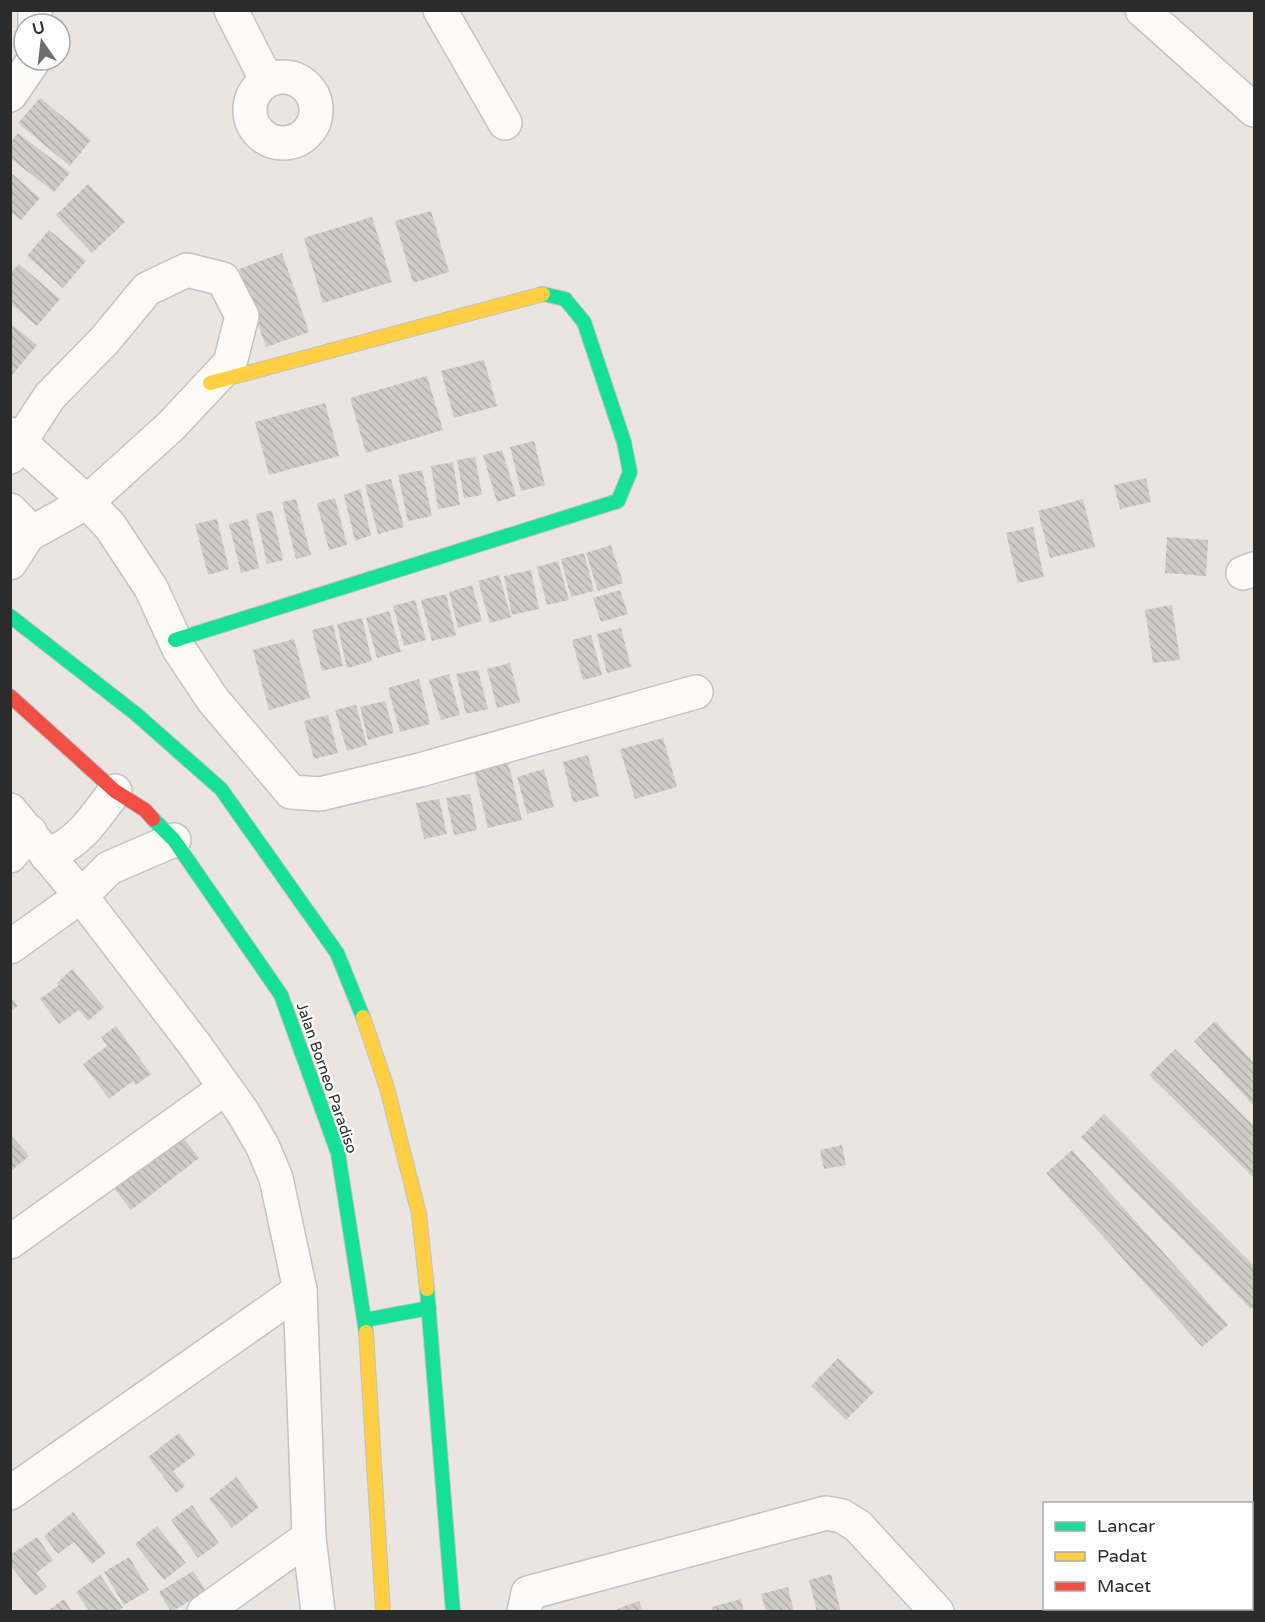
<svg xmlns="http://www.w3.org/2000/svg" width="1265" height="1622" font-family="'Varela Round',sans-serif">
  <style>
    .building { fill: url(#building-back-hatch) }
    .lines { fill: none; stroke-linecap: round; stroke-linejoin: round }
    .street-casing { stroke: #c3c1c2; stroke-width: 36 }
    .fast-casing { stroke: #c3c1c2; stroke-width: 16 }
    .slow-casing { stroke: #c3c1c2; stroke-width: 16 }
    .jam-casing { stroke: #c3c1c2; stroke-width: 16 }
    .street { stroke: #fcfbfa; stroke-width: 33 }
    .fast { stroke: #16e098; stroke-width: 14 }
    .slow { stroke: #ffcf43; stroke-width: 14 }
    .jam { stroke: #f24e42; stroke-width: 14 }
    .labels { text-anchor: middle; stroke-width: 4.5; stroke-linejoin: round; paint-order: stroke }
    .street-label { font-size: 15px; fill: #2b2b2b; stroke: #fff }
  </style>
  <defs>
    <pattern id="building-back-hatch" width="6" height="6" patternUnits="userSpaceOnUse" patternTransform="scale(1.5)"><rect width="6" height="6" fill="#cfcbc7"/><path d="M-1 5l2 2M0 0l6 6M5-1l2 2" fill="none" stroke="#b2aeab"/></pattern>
  </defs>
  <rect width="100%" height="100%" fill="#eae5e0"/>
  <g class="building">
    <polygon points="40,98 91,140 70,166 18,123"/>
    <polygon points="18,133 70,173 54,192 10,158 10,143"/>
    <polygon points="10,172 40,198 21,220 10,211"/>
    <polygon points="88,184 125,222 92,253 56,215"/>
    <polygon points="431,211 449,272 413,283 395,221"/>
    <polygon points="372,217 392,282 323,303 304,238"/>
    <polygon points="49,230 86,261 63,288 27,256"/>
    <polygon points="282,253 309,332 266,347 239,269"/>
    <polygon points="19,264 60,299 37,326 10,303 10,273"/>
    <polygon points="10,323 37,345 13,374 10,372"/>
    <polygon points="484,360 497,406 454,418 441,371"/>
    <polygon points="427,376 443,430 366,453 350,398"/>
    <polygon points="325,403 339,456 269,475 255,422"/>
    <polygon points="534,441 545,485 521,491 510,447"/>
    <polygon points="502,450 516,496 497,502 483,455"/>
    <polygon points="475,457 482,495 464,498 457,460"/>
    <polygon points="453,462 460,505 438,509 431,466"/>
    <polygon points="422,470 432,516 408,521 398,475"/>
    <polygon points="1146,478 1151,502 1120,509 1114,485"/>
    <polygon points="391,479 404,527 378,534 365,485"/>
    <polygon points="360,489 371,535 355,541 344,495"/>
    <polygon points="335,498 347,545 329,550 317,503"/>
    <polygon points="296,499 311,555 296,559 282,502"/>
    <polygon points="1083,499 1095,547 1050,558 1038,511"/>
    <polygon points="272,510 283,560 267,564 256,514"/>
    <polygon points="217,519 229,569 208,575 195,524"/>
    <polygon points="248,519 259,568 241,573 229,524"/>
    <polygon points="1033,527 1044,577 1018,583 1006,533"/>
    <polygon points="1167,537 1208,540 1206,576 1165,573"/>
    <polygon points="611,545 623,583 598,591 586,553"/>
    <polygon points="584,553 594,591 571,597 561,559"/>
    <polygon points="558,561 569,600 547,605 537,567"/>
    <polygon points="531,570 539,609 512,615 504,576"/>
    <polygon points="499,575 511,617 490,623 478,581"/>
    <polygon points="472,585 482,621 458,628 449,592"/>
    <polygon points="620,590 628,614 601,622 593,598"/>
    <polygon points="446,594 456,635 432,641 421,600"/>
    <polygon points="415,600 426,640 404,646 393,606"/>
    <polygon points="1172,605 1180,660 1153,663 1145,610"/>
    <polygon points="389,611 401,652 377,658 366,618"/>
    <polygon points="362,618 372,661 347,668 337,624"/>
    <polygon points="333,625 343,666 322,671 312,630"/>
    <polygon points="621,628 631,667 607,673 597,634"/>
    <polygon points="591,635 602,675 583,680 572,640"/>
    <polygon points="294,639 310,698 269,710 253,650"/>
    <polygon points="510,663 520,702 497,708 487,669"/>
    <polygon points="478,670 488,709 466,714 456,674"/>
    <polygon points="449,674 460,715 441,720 429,680"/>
    <polygon points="419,679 430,724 400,732 388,688"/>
    <polygon points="385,701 394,733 368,740 360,707"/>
    <polygon points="356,705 367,745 347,751 335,710"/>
    <polygon points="328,715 338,753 314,759 304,721"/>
    <polygon points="663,738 677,787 635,799 620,749"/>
    <polygon points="588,755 599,796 573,803 563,762"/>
    <polygon points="507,758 522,820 488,828 473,766"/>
    <polygon points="544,769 554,807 527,814 517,777"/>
    <polygon points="470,794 477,830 454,835 446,798"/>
    <polygon points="439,799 447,834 424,839 416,803"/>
    <polygon points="72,969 104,1007 88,1021 79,1010 59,1024 40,999 59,985 57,983"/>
    <polygon points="10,996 18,1006 10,1011"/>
    <polygon points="1215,1021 1254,1063 1254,1106 1194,1041"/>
    <polygon points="116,1026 151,1074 136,1085 133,1081 109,1099 83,1064 107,1046 101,1037"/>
    <polygon points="1175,1049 1254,1126 1254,1178 1149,1075"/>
    <polygon points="1104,1114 1254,1266 1254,1306 1251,1309 1081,1137"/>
    <polygon points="178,1131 199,1158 131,1210 110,1183"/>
    <polygon points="10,1134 29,1156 10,1172"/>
    <polygon points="842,1145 846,1165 824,1169 820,1150"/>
    <polygon points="1072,1150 1228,1325 1202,1347 1046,1173"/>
    <polygon points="838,1358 874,1392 846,1420 811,1386"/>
    <polygon points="179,1433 195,1455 173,1471 185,1486 176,1493 148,1457"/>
    <polygon points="236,1477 259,1507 232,1528 209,1499"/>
    <polygon points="192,1505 219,1543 198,1558 171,1520"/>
    <polygon points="73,1512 106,1553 92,1564 74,1542 58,1554 44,1536"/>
    <polygon points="157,1526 186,1563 164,1580 135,1544"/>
    <polygon points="37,1537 53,1560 36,1573 47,1587 35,1596 10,1565 10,1555"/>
    <polygon points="129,1557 149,1590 124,1605 104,1572"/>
    <polygon points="193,1571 206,1591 171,1612 159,1592"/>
    <polygon points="831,1574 841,1612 817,1612 809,1580"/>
    <polygon points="100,1575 123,1608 117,1612 90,1612 76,1592"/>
    <polygon points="788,1587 794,1612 766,1612 761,1594"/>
    <polygon points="64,1599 72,1612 46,1612"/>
    <polygon points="741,1599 744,1612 713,1612 712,1607"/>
    <polygon points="639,1601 643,1612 612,1612 612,1611"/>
  </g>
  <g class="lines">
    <g class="street-casing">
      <g id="street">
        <polyline points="35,10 35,24"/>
        <polyline points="231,10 266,79"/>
        <polyline points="440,10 505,123"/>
        <polyline points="1142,10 1254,110"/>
        <circle cx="283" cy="110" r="33"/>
        <polyline points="10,95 34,60"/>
        <polyline points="10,434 21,443 87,502 171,426 230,363 242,316 223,279 187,270 147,289 104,341 50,396 10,457"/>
        <polyline points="10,510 24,524 28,535"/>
        <polyline points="10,563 28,535 87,502 110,526 151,588 179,649 213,700 291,792 320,794 420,770 696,692"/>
        <polyline points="1243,573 1254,569"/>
        <polyline points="10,810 81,896 10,947"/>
        <polyline points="174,840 109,868 81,896 195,1045 242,1111 262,1145 276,1178 300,1290 309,1537 318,1612"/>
        <polyline points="10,856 30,832"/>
        <path d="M47 856C82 840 92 821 115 791"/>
        <polyline points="10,1242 224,1089"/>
        <polyline points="10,1493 300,1290"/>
        <polyline points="204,1612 309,1537"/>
        <polyline points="524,1612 528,1593 826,1513 842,1516 858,1526 937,1612"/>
      </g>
    </g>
    <g class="fast-casing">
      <g id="fast">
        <polyline points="10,616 136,714 221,789 337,953 363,1017"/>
        <polyline points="175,640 618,501 630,472 624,442 584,322 565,299 543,294"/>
        <polyline points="153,819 174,840 281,995 338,1153 366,1332"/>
        <polyline points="427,1289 453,1612"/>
        <polyline points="365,1320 429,1308"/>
      </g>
    </g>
    <g class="slow-casing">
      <g id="slow">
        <polyline points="210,383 543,294"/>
        <polyline points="363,1017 387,1088 419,1214 427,1289"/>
        <polyline points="366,1332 383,1612"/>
      </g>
    </g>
    <g class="jam-casing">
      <polyline id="jam" points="10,696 115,791 145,810 153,819"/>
    </g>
    <use href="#street" class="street"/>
    <use href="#fast" class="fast"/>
    <use href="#slow" class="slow"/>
    <use href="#jam" class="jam"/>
  </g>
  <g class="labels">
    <g class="street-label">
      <text transform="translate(327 1078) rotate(71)" y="5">Jalan Borneo Paradiso</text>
    </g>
  </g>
  <rect width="1265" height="1622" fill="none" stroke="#2b2b2b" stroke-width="24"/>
  <rect x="1043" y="1502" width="210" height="108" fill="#ffffff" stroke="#aaaaaa" stroke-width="1.5"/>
  <rect x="1055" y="1522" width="30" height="9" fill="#16e098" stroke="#aaaaaa" stroke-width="1.5"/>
  <text x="1097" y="1532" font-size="18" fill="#2b2b2b">Lancar</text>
  <rect x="1055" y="1552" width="30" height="9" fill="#ffcf43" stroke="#aaaaaa" stroke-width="1.5"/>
  <text x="1097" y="1562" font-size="18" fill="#2b2b2b">Padat</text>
  <rect x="1055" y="1582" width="30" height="9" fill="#f24e42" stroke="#aaaaaa" stroke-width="1.5"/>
  <text x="1097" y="1592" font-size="18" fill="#2b2b2b">Macet</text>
  <g transform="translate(42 42) rotate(346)"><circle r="28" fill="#ffffff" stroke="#aaaaaa" stroke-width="1.5"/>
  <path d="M0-4.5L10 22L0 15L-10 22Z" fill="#6e6c6a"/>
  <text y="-9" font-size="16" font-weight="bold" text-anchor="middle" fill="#2b2b2b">U</text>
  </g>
</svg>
